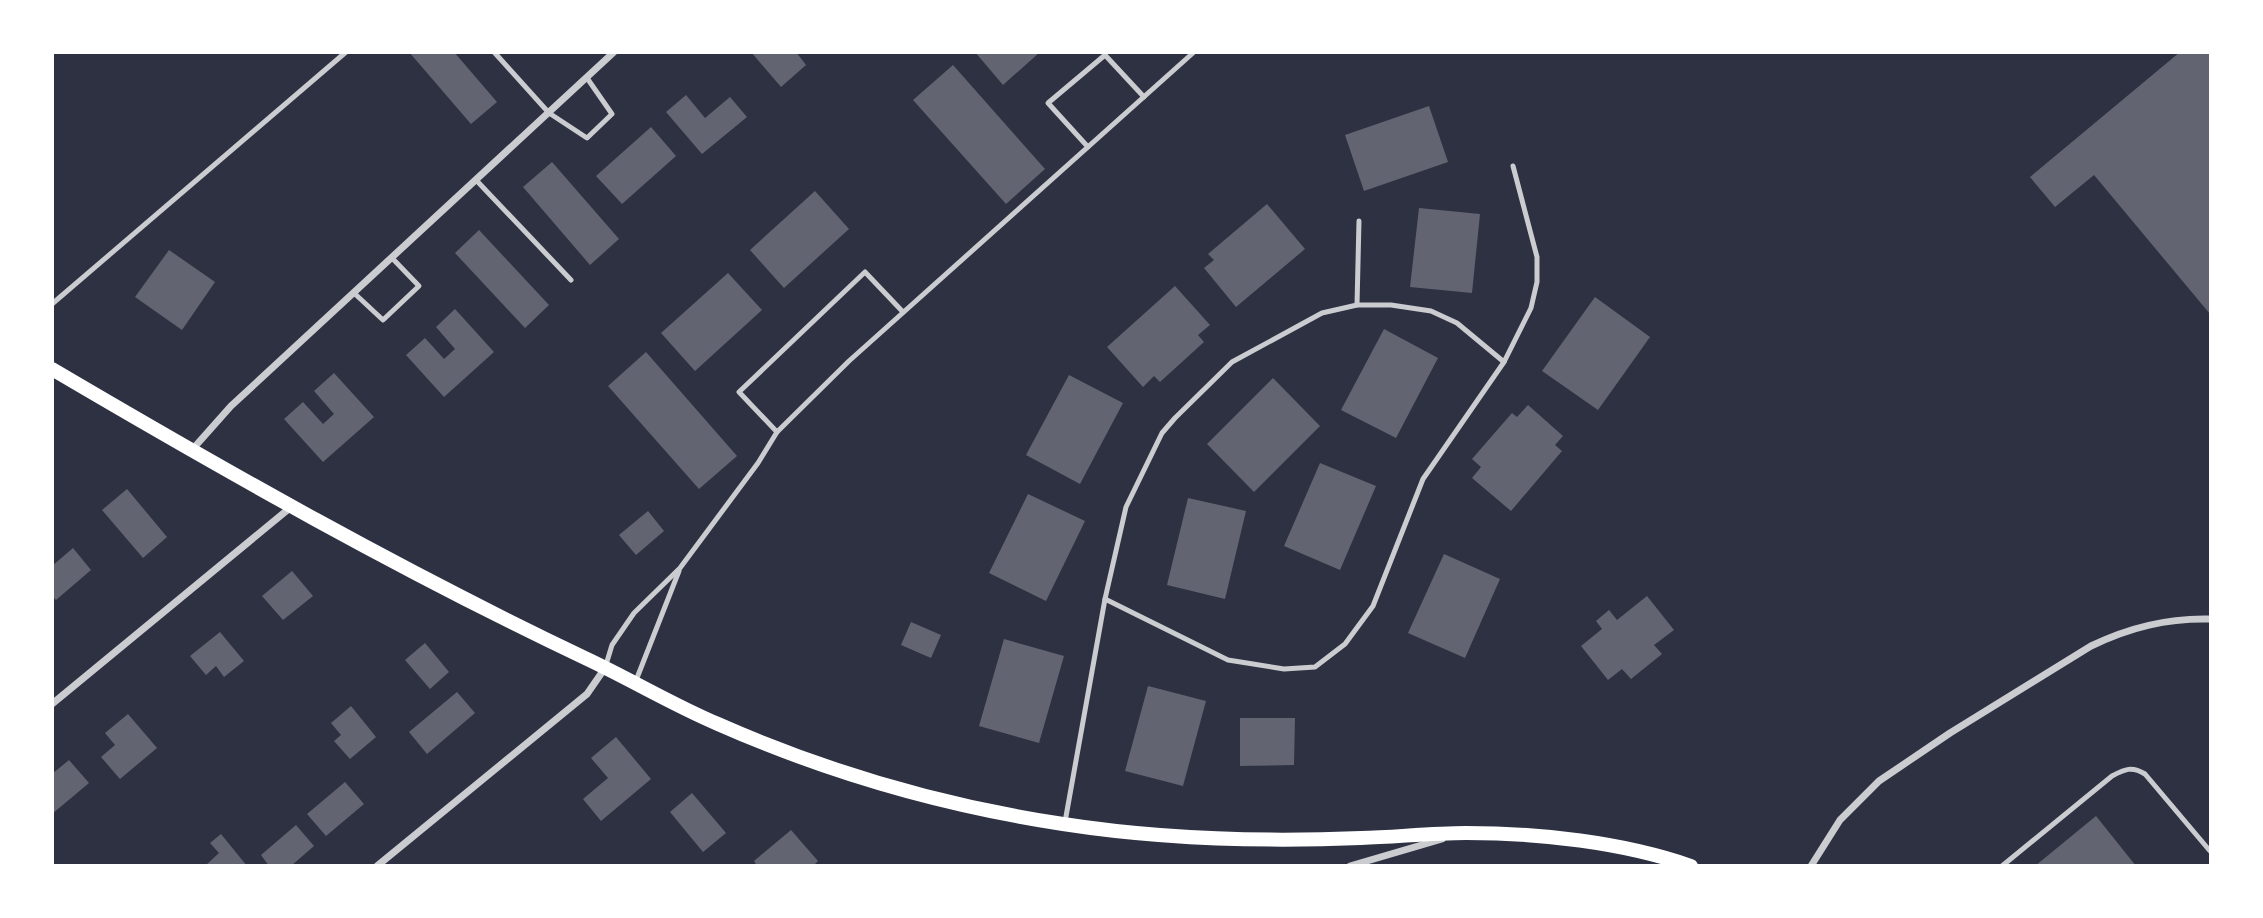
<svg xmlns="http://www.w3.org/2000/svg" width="2263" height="918" font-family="Commissioner,sans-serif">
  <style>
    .building { fill: #626471 }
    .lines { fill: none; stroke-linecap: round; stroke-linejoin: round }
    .service { stroke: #caccd0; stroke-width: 5 }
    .minor { stroke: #caccd0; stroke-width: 7 }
    .secondary { stroke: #fff; stroke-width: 14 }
  </style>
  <rect width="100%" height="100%" fill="#2d3142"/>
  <g class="building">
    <polygon points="409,52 454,52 497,102 471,124"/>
    <polygon points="751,52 796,52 806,65 781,87"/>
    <polygon points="975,52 1040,52 1003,85"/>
    <polygon points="2180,52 2210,52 2210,314 2094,175 2055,207 2030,177"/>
    <polygon points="953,65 1045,169 1006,204 913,100"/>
    <polygon points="686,95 705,118 730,97 747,117 702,154 666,112"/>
    <polygon points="1429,106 1448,162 1364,191 1345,135"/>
    <polygon points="651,127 676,156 622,204 596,176"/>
    <polygon points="552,162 619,239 590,265 523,187"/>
    <polygon points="815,191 849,229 784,288 750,250"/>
    <polygon points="1267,204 1305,249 1236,307 1204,268 1214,260 1208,254"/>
    <polygon points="1419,208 1480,214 1472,293 1410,287"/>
    <polygon points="479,230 549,305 525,328 455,253"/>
    <polygon points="169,250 215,282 182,330 135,297"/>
    <polygon points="728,273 762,310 695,371 661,333"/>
    <polygon points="1175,286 1210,325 1198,335 1204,342 1160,382 1154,376 1143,387 1107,347"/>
    <polygon points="1595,297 1650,337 1598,410 1542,371"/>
    <polygon points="455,309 494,352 444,397 406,355 425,338 444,359 455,349 436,327"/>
    <polygon points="1384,329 1438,358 1396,438 1341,410"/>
    <polygon points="646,352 737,456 699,489 608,386"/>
    <polygon points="334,373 374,417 323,462 284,419 303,402 323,424 334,414 314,391"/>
    <polygon points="1069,375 1123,403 1080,484 1026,455"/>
    <polygon points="1273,378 1320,426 1254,492 1207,444"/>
    <polygon points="1528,405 1563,436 1555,445 1562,451 1511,511 1472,478 1481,467 1472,459 1512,413 1517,417"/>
    <polygon points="1320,463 1376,486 1340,570 1284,546"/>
    <polygon points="127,489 167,537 143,558 102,510"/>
    <polygon points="1028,494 1085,521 1046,601 989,573"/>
    <polygon points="1188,498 1246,511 1225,599 1167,585"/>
    <polygon points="648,511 664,531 636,555 619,535"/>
    <polygon points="73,548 91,570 56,600 52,596 52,566"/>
    <polygon points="1444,554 1500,579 1465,658 1408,633"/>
    <polygon points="292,571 313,596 283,620 262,596"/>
    <polygon points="1647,596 1674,630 1654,645 1662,654 1631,679 1622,669 1608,680 1581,646 1602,629 1596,621 1609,610 1617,620"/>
    <polygon points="911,622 941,635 931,658 901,645"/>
    <polygon points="220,632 244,661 224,677 216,666 206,675 190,656"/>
    <polygon points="1004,639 1064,656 1039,743 979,726"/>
    <polygon points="425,643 449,672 430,689 405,660"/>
    <polygon points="1148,686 1206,701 1183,786 1125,771"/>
    <polygon points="457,692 475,713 427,754 409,732"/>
    <polygon points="351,706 376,737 350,759 334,741 341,735 331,723"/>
    <polygon points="128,714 157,748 120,779 101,757 115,745 105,733"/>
    <polygon points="1240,718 1295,718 1294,765 1240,766"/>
    <polygon points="616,737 651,779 601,821 583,799 608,778 591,758"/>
    <polygon points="69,760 89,783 52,814 52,774"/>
    <polygon points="345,782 364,804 326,836 307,814"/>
    <polygon points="692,793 726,833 703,852 670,812"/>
    <polygon points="2096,816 2136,866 2035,866"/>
    <polygon points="296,825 314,846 291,866 269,866 261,855"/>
    <polygon points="791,830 818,861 813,866 757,866 754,861"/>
    <polygon points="221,834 247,866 205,866 219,853 210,843"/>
  </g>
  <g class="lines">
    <g class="service">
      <polyline points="494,52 549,113 587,138 612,114 587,78"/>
      <polyline points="1088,147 1048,103 1105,55 1144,97"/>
      <polyline points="476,180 571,280"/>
      <polyline points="354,293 383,320 419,286 392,258"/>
      <polyline points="52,304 346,52"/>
      <polyline points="1357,305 1359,221"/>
      <polyline points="777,432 739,392 865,272 903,312"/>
      <polyline points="1105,599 1228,660 1284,669 1315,667 1345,644 1373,606 1423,479 1504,362 1531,308 1537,282 1537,257 1513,166"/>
      <polyline points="605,668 612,645 634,613 680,568 758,463 777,432 849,361 1194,52"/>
      <polyline points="635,683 679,571"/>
      <polyline points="1065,822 1105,599 1126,507 1162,433 1175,418 1232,362 1322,313 1357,305 1391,305 1431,311 1457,323 1504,362"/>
      <path d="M2002 866 2112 776C2125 769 2132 766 2145 774L2210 851"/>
    </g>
    <g class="minor">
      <polyline points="191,451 231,406 614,52"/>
      <polyline points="52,704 291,507"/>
      <polyline points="377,866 587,694 605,668"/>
      <polyline points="1350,866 1442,839"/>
      <path d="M1811 866 1840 820 1879 781 1950 733 2091 646C2130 627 2167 618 2210 619"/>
    </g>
    <path class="secondary" d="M52 369C227 472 402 571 585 658 630 679 673 705 718 724 829 773 944 806 1063 824 1160 839 1263 842 1361 838 1396 837 1431 833 1466 833 1539 833 1622 842 1691 866"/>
  </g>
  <rect width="2263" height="918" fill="none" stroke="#ffffff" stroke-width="108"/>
</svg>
